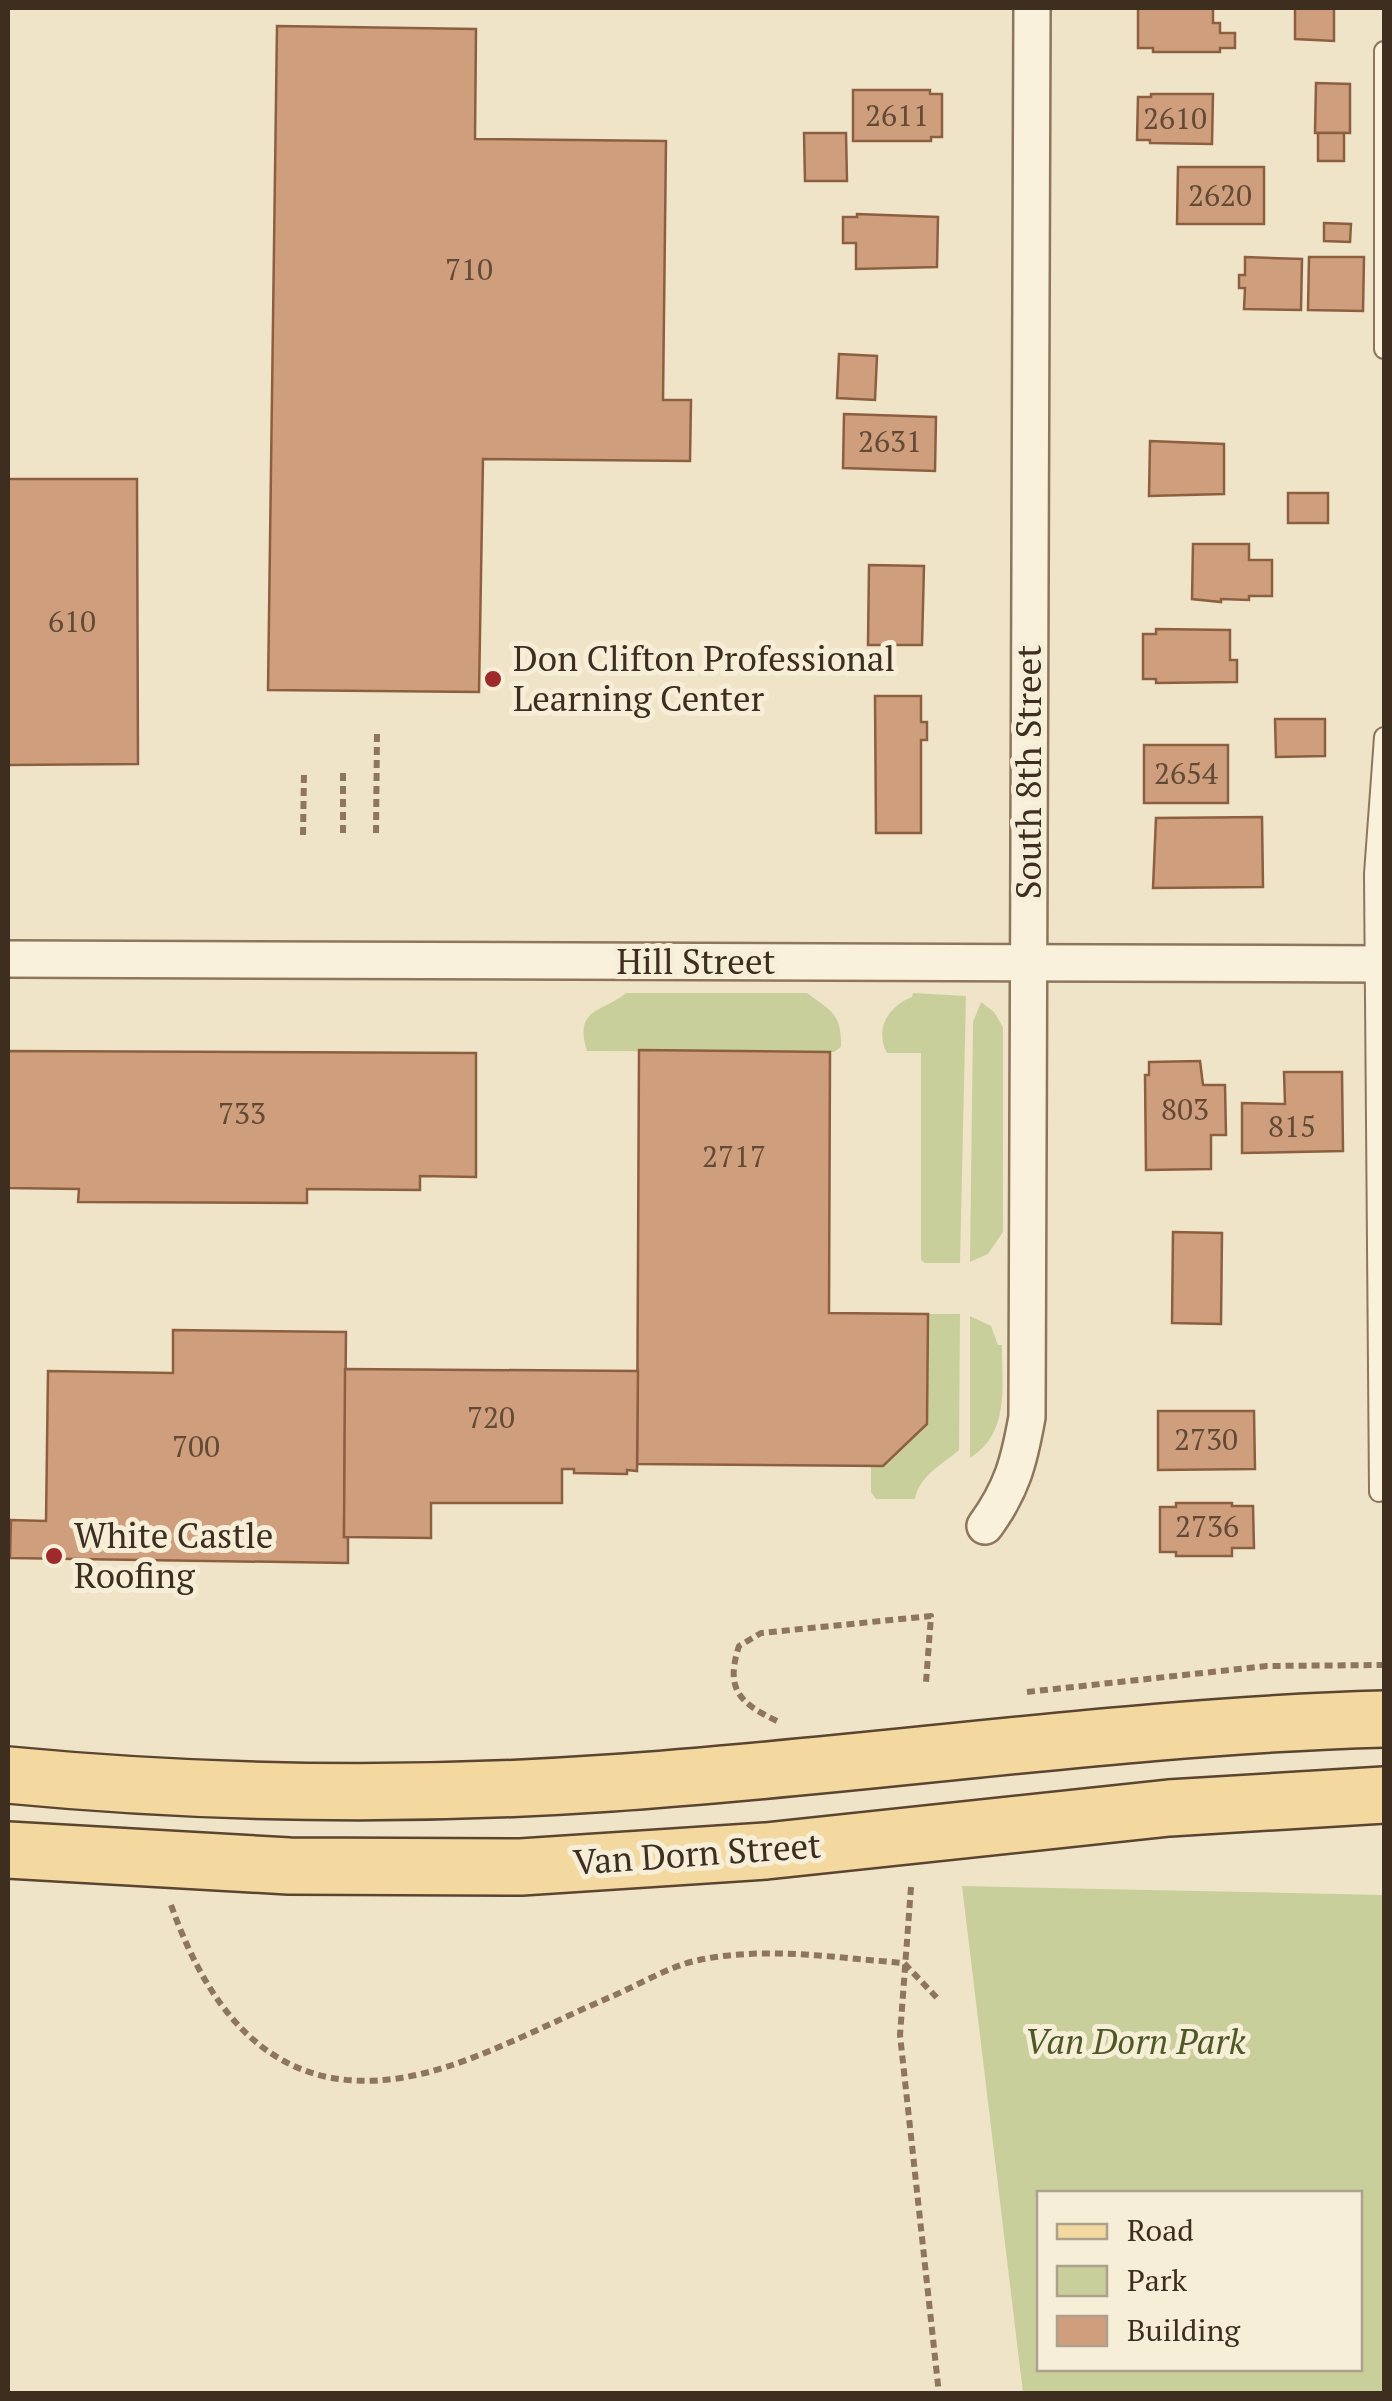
<svg xmlns="http://www.w3.org/2000/svg" width="1392" height="2401" font-family="'PT Serif',serif">
  <style>
    .green { fill: #c9cf9b; fill-rule: evenodd }
    .building { fill: #cf9f7d; stroke: #8d5f41; stroke-width: 2.5 }
    .lines { fill: none; stroke-linecap: round; stroke-linejoin: round }
    .service-casing { stroke: #8d765c; stroke-width: 22 }
    .minor-casing { stroke: #8d765c; stroke-width: 40 }
    .primary-casing { stroke: #5b4430; stroke-width: 60 }
    .path { stroke: #8d765c; stroke-width: 6; stroke-dasharray: 8 5; stroke-linecap: butt }
    .service { stroke: #faf1dc; stroke-width: 18 }
    .minor { stroke: #faf1dc; stroke-width: 35 }
    .primary { stroke: #f3d9a0; stroke-width: 55 }
    .poi-dot { fill: #9e2a2b; stroke: #f7eed8; stroke-width: 4 }
    .labels { text-anchor: middle; stroke-width: 10; stroke-linejoin: round; paint-order: stroke }
    .number-label { font-size: 30px; fill: #624a37 }
    .poi-label { font-size: 35px; fill: #3d2e20; stroke: #f7eed8; text-anchor: start }
    .street-label { font-size: 35px; fill: #3d2e20; stroke: #f7eed8 }
    .park-label { font-size: 35px; font-style: italic; fill: #4d5a26; stroke: #f7eed8 }
  </style>
  <rect width="100%" height="100%" fill="#f0e4c8"/>
  <g class="green">
    <path d="M626 993H807C829 1010 842 1012 841 1047L834 1052 587 1051C573 1007 604 1012 626 993Z"/>
    <path d="M913 993 966 996 960 1263H925L921 1260V1053H887C874 1028 889 1006 912 997Z"/>
    <polygon points="981,1002 994,1012 1003,1027 1003,1232 988,1254 970,1262 973,1022"/>
    <path d="M928 1314H960L959 1450C943 1464 919 1476 915 1499H876L871 1492V1466H883L927 1424Z"/>
    <path d="M970 1316 991 1326 998 1345H1002C1002 1387 1010 1433 970 1458Z"/>
    <path d="M962 1886 1384 1895V2393H1023ZM1040 2194H1360V2368H1040Z"/>
  </g>
  <g class="building">
    <polygon points="1138,8 1213,8 1213,23 1220,23 1220,33 1235,33 1235,48 1220,48 1220,52 1153,52 1153,48 1138,48"/>
    <polygon points="1295,8 1334,8 1334,41 1295,39"/>
    <polygon points="277,26 476,29 475,139 666,141 663,400 691,400 690,461 483,459 479,692 268,690"/>
    <polygon points="1316,83 1350,84 1350,133 1315,133"/>
    <polygon points="853,90 930,90 930,94 942,94 942,137 931,137 931,141 853,141"/>
    <polygon points="1151,94 1213,94 1212,144 1150,143 1150,140 1137,140 1138,97 1151,97"/>
    <polygon points="804,133 846,133 847,181 805,181"/>
    <rect x="1318" y="133" width="26" height="28"/>
    <polygon points="1178,167 1264,167 1264,224 1177,224"/>
    <polygon points="857,214 938,217 937,267 856,269 856,243 843,243 843,217 857,217"/>
    <polygon points="1324,223 1351,224 1350,242 1324,241"/>
    <polygon points="1245,257 1302,259 1301,310 1244,309 1245,288 1239,288 1239,275 1245,275"/>
    <polygon points="1309,257 1364,257 1363,311 1308,310"/>
    <polygon points="839,354 877,356 875,400 837,398"/>
    <polygon points="844,414 936,417 935,471 843,468"/>
    <polygon points="1150,441 1224,444 1224,494 1149,496"/>
    <polygon points="8,479 137,479 138,764 8,765"/>
    <rect x="1288" y="493" width="40" height="30"/>
    <polygon points="1193,544 1249,544 1249,560 1272,560 1272,596 1249,596 1249,600 1221,599 1221,602 1192,599"/>
    <polygon points="869,565 924,566 922,645 868,645"/>
    <polygon points="1156,629 1230,630 1230,660 1237,660 1237,682 1156,683 1156,679 1143,679 1143,634 1156,634"/>
    <polygon points="875,696 921,696 921,722 927,722 927,740 921,740 921,833 876,833"/>
    <polygon points="1275,719 1325,719 1325,756 1276,757"/>
    <rect x="1144" y="745" width="84" height="58"/>
    <polygon points="1262,817 1263,887 1153,888 1156,818"/>
    <polygon points="639,1050 830,1052 829,1313 928,1314 927,1424 883,1466 637,1464"/>
    <polygon points="8,1051 476,1053 476,1177 420,1176 420,1190 307,1189 307,1203 78,1202 79,1189 8,1188"/>
    <polygon points="1200,1061 1203,1085 1225,1085 1226,1135 1211,1135 1211,1169 1146,1170 1145,1075 1149,1075 1149,1062"/>
    <polygon points="1284,1072 1342,1072 1343,1151 1242,1153 1242,1103 1285,1104"/>
    <polygon points="1173,1232 1222,1233 1221,1324 1172,1323"/>
    <polygon points="173,1330 346,1332 344,1537 348,1537 348,1563 10,1558 11,1520 46,1521 48,1371 173,1373"/>
    <polygon points="345,1369 638,1371 637,1471 627,1470 627,1474 574,1473 574,1469 562,1469 562,1503 431,1503 431,1538 344,1537"/>
    <polygon points="1158,1411 1254,1411 1255,1469 1158,1470"/>
    <polygon points="1176,1503 1232,1503 1232,1506 1253,1506 1254,1548 1232,1548 1232,1556 1176,1556 1176,1552 1160,1552 1160,1507 1176,1507"/>
  </g>
  <g class="lines">
    <g class="service-casing">
      <g id="service">
        <polyline points="1384,51 1384,349"/>
        <polyline points="1379,1492 1374,874 1384,737"/>
      </g>
    </g>
    <g class="minor-casing">
      <g id="minor">
        <polyline points="8,959 1384,964"/>
        <path d="M985 1526C1012 1489 1019 1462 1027 1417L1032 8"/>
      </g>
    </g>
    <g class="primary-casing">
      <g id="primary">
        <path d="M8 1775C208 1794 409 1797 610 1783 869 1766 1125 1726 1384 1719"/>
        <polyline points="8,1850 289,1866 521,1867 766,1851 1169,1808 1384,1795"/>
      </g>
    </g>
    <g class="path">
      <polyline points="343,833 343,773"/>
      <polyline points="376,833 377,733"/>
      <polyline points="303,835 304,773"/>
      <polyline points="1027,1692 1267,1666 1384,1665"/>
      <path d="M777 1721C739 1703 725 1689 739 1646L761 1633 931 1616 926 1682"/>
      <polyline points="911,1887 900,2035 939,2394"/>
      <path d="M171 1905C214 2026 287 2107 425 2073 482 2059 552 2022 608 1998 637 1986 669 1966 699 1960 766 1946 837 1958 904 1963L938 1999"/>
    </g>
    <use href="#service" class="service"/>
    <use href="#minor" class="minor"/>
    <use href="#primary" class="primary"/>
  </g>
  <g class="poi-dot">
    <circle cx="493" cy="679" r="10"/>
    <circle cx="54" cy="1556" r="10"/>
  </g>
  <g class="labels">
    <g class="number-label">
      <text x="897" y="126">2611</text>
      <text x="1175" y="129">2610</text>
      <text x="1220" y="206">2620</text>
      <text x="469" y="280">710</text>
      <text x="890" y="452">2631</text>
      <text x="72" y="632">610</text>
      <text x="1186" y="784">2654</text>
      <text x="1185" y="1120">803</text>
      <text x="242" y="1124">733</text>
      <text x="1292" y="1137">815</text>
      <text x="734" y="1167">2717</text>
      <text x="491" y="1428">720</text>
      <text x="1206" y="1450">2730</text>
      <text x="196" y="1457">700</text>
      <text x="1207" y="1537">2736</text>
    </g>
    <g class="poi-label">
      <text x="513" y="671">Don Clifton Professional<tspan x="513" dy="40">Learning Center</tspan></text>
      <text x="74" y="1548">White Castle<tspan x="74" dy="40">Roofing</tspan></text>
    </g>
    <g class="street-label">
      <text transform="translate(1029 772) rotate(-90)" y="12">South 8th Street</text>
      <text x="696" y="974">Hill Street</text>
      <text transform="translate(697 1854) rotate(-4)" y="12">Van Dorn Street</text>
    </g>
    <g class="park-label">
      <text x="1135" y="2054">Van Dorn Park</text>
    </g>
  </g>
  <rect width="1392" height="2401" fill="none" stroke="#3d2e20" stroke-width="20"/>
  <rect x="1037" y="2191" width="325" height="180" fill="#f7eed8" stroke="#ada18e" stroke-width="2.5"/>
  <rect x="1057" y="2224" width="50" height="15" fill="#f3d9a0" stroke="#ada18e" stroke-width="2.5"/>
  <text x="1127" y="2241" font-size="30" fill="#3d2e20">Road</text>
  <rect x="1057" y="2266" width="50" height="30" fill="#c9cf9b" stroke="#ada18e" stroke-width="2.5"/>
  <text x="1127" y="2291" font-size="30" fill="#3d2e20">Park</text>
  <rect x="1057" y="2316" width="50" height="30" fill="#cf9f7d" stroke="#ada18e" stroke-width="2.5"/>
  <text x="1127" y="2341" font-size="30" fill="#3d2e20">Building</text>
</svg>
